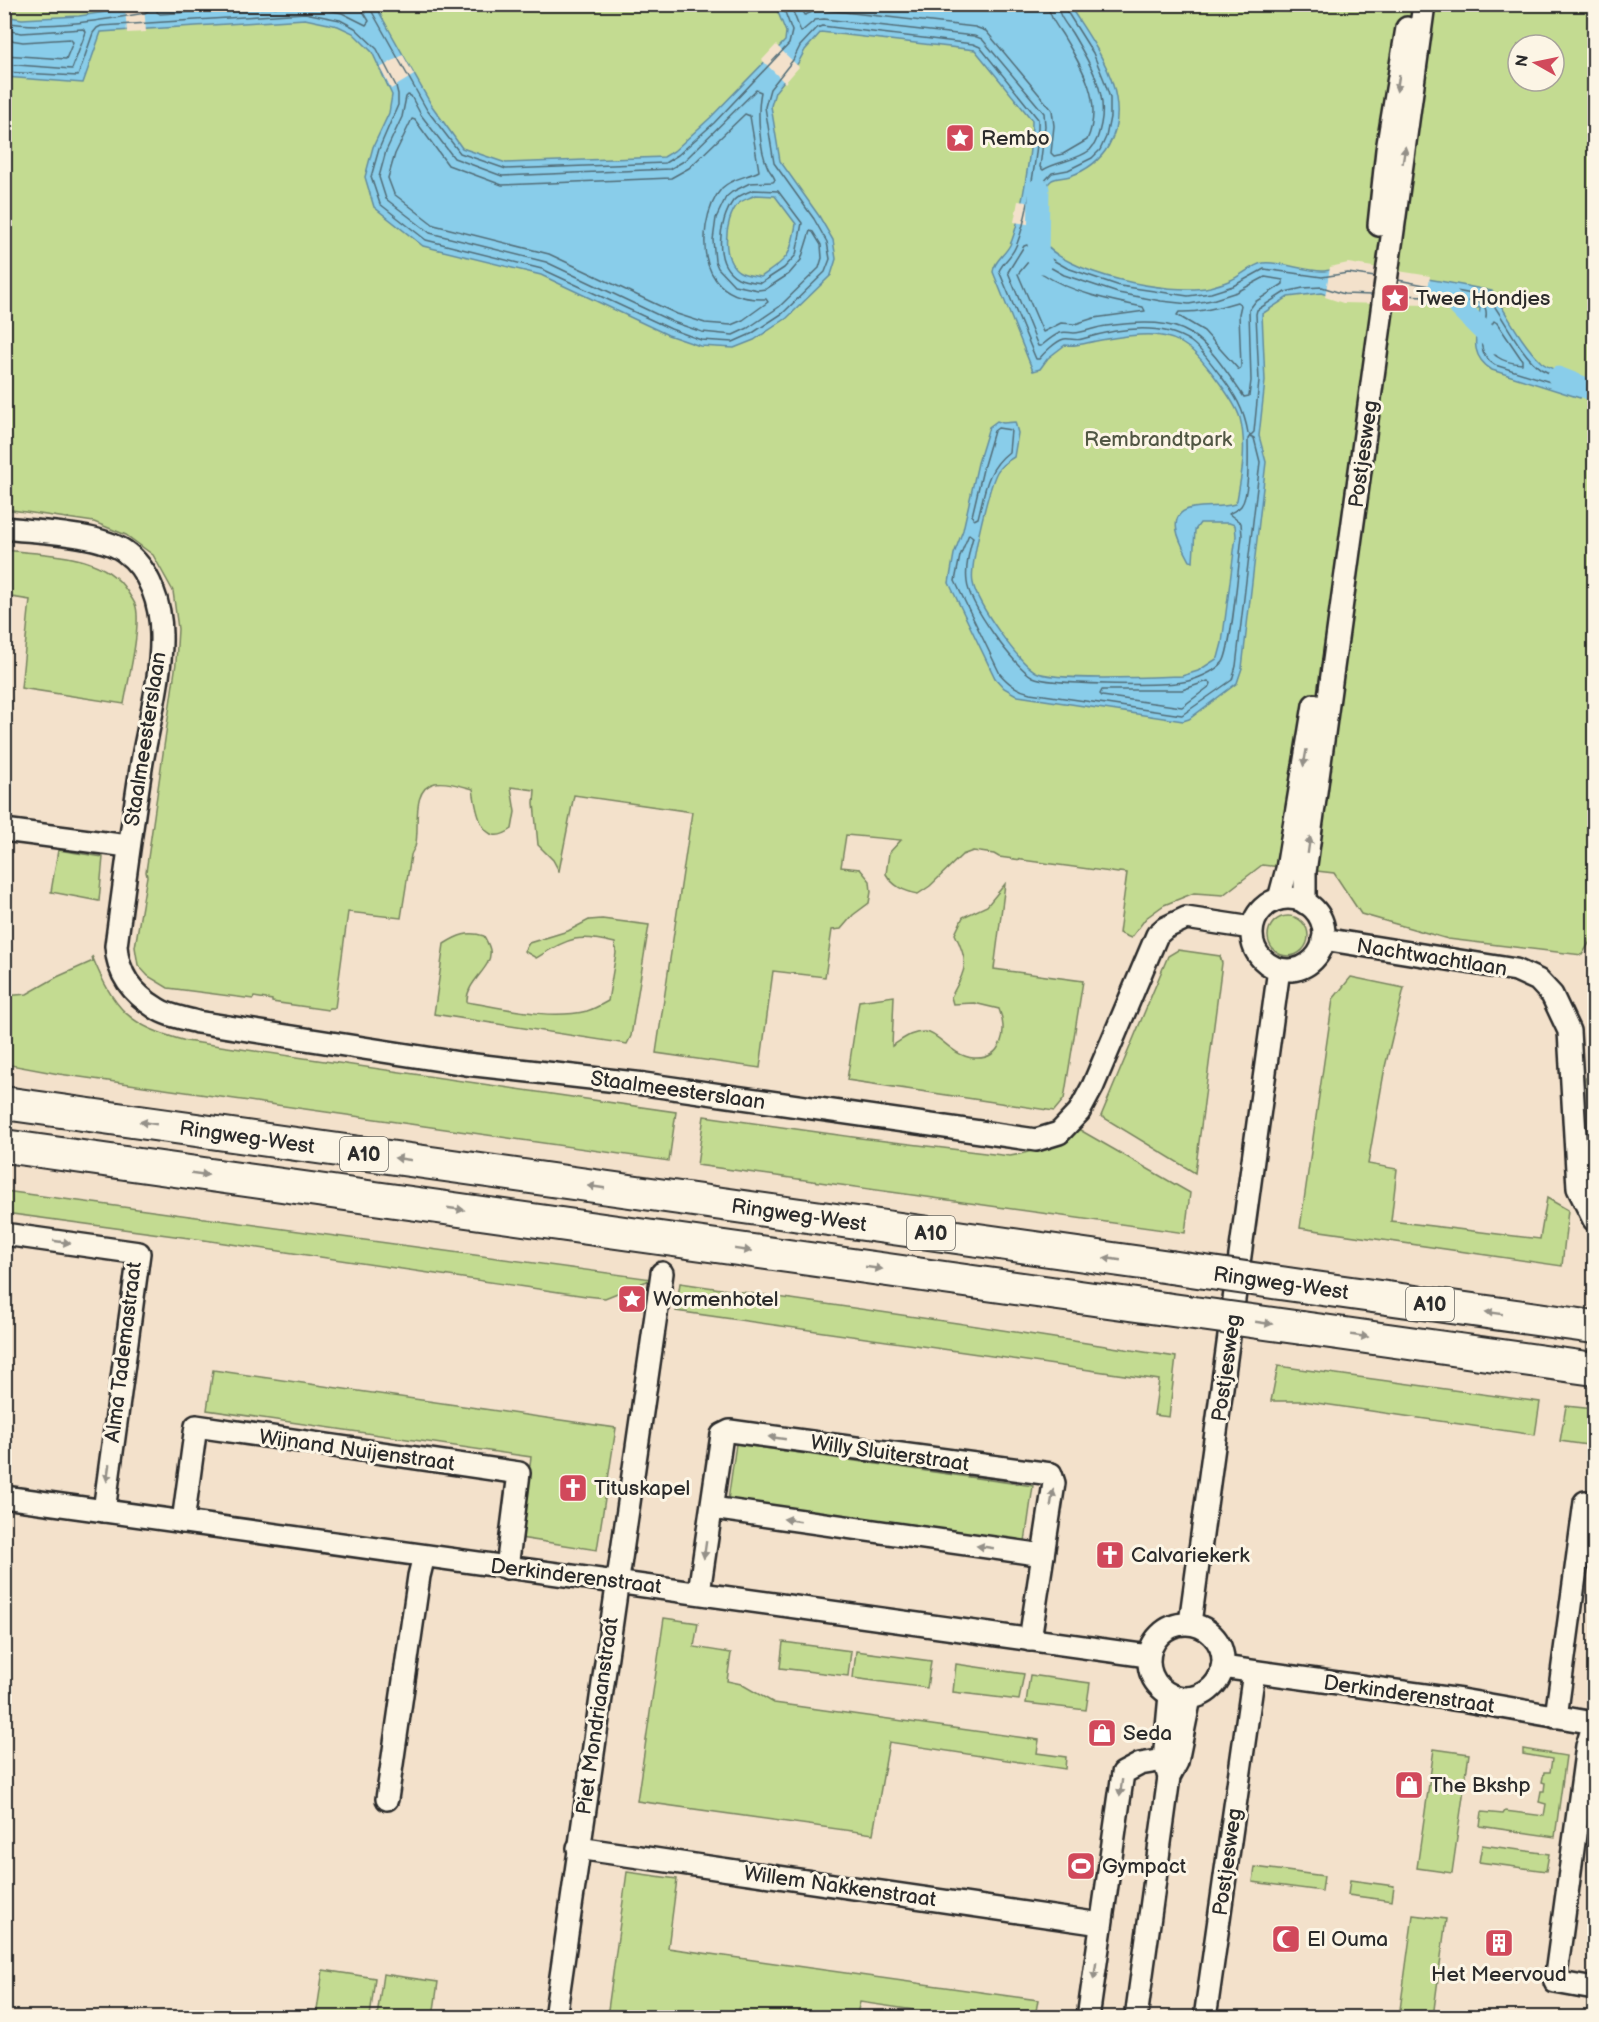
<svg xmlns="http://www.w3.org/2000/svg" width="1599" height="2022" font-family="'Balsamiq Sans',sans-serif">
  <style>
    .green { fill: #c3db91; stroke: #77835e; stroke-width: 1.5; fill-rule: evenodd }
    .water { fill: #89cdea; stroke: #638c9e; stroke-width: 1.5; fill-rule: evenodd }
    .pier { fill: #f3e1cb }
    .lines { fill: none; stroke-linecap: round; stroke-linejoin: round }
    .shore { stroke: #516c77; stroke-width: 1.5 }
    .canal { stroke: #89cdea; stroke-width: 21 }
    .minor-casing { stroke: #2b2b2b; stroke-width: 26 }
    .highway-casing { stroke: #2b2b2b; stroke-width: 36 }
    .minor { stroke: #fcf5e5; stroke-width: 21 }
    .highway { stroke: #fcf5e5; stroke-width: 32 }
    .highway-bridge-casing { stroke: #2b2b2b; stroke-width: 36; stroke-linecap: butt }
    .highway-bridge { stroke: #fcf5e5; stroke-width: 32 }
    .oneway { fill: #949088 }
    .labels { text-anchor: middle; stroke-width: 6; stroke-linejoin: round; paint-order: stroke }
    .shield { fill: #fcf5e5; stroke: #6a6863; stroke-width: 1.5 }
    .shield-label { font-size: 20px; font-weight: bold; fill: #2b2b2b }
    .poi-label { font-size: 21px; fill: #2b2b2b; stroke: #fcf5e5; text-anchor: start }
    .park-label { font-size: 21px; fill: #515744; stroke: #fcf5e5 }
    .street-label { font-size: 21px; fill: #2b2b2b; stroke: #fcf5e5 }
  </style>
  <rect width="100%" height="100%" fill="#f3e1cb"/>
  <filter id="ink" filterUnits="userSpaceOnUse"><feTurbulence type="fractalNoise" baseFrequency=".0167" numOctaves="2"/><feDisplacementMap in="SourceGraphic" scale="12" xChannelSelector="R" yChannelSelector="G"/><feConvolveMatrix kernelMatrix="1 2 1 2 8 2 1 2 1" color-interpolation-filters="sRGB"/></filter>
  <g filter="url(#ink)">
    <g class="green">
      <path d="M5 5H1594V935L1582 955 1448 939 1361 914 1334 873 1262 865 1223 895 1194 893 1164 905 1146 918 1131 938 1119 933 1127 873 1119 872 1118 873 999 857 994 854 973 851 962 855 930 886 918 894C903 891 893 886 886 874L889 853 901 840 846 835 841 867 860 869 870 881 871 892 869 903 853 915 841 929 832 930 825 977 773 971 760 1068 656 1053 692 812 574 795 559 871 553 860 538 845 534 803 535 790 511 787 515 812 512 829C482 851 476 810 473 789 462 786 446 781 435 783 409 789 421 830 415 847 415 847 411 854 411 855L401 918 348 912 335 1008H329L328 1010 272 1002V1000L254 997 253 999 168 988 148 976 138 965 135 947 147 876 146 872 176 663 178 629 173 591 153 555 126 535 94 522 5 509ZM1518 45H1554V81H1518Z"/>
      <path d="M5 550C45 555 103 552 127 591 130 596 135 602 136 607 141 628 128 681 124 704L21 688 30 600 5 596Z"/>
      <polygon points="58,850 103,857 99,901 51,892"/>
      <path d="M1005 884 994 969 1083 981 1064 1099 1054 1111 847 1080 859 1001 894 996 892 1046C903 1039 912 1031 926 1032 940 1034 951 1056 974 1058 1003 1060 1008 1030 999 1009L974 1003 953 1004 951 997C966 968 970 965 955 934L963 917 987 906Z"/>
      <circle cx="1288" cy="936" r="20"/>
      <path d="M602 919 649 925 631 1036 627 1044 434 1014 444 944C458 935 468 931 484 936 486 940 489 945 490 950 493 969 466 980 467 1002 504 1008 549 1020 587 1011 594 1009 601 1005 608 1001L616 953 615 943C576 933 570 938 536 958L524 951 529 943 568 931 589 920Z"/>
      <polygon points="1178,950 1220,956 1222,963 1195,1173 1101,1116 1168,956"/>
      <path d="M92 956C115 1011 128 1025 186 1041L676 1112 669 1161 59 1074 5 1064V996L27 994 57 977 93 961Z"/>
      <polygon points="1351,977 1404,988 1385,1067 1368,1164 1397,1169 1391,1221 1540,1239 1547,1198 1568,1210 1562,1266 1300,1228 1333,999"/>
      <polygon points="1586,1078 1594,1079 1594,1183"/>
      <path d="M704 1116 860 1138 1010 1156C1036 1152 1054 1143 1073 1126L1190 1193 1185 1233 697 1165Z"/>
      <polygon points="5,1191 652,1279 605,1298 586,1296 204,1240 5,1213"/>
      <polygon points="680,1283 957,1323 1176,1357 1169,1417 1154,1415 1159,1380 676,1311"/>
      <polygon points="1278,1366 1540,1402 1535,1435 1303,1401 1271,1401"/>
      <polygon points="213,1370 616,1428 597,1550 520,1538 531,1457 207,1410"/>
      <polygon points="1566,1406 1594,1409 1594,1446 1560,1441"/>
      <polygon points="736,1444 1033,1486 1025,1542 728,1500"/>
      <polygon points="664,1618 698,1623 694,1647 731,1653 727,1681 741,1684 774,1703 1039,1740 1037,1753 1066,1757 1065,1769 889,1742 873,1834 637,1801"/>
      <polygon points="783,1642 851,1651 848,1676 780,1668"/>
      <polygon points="856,1651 931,1661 927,1688 853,1678"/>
      <polygon points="956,1664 1024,1674 1019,1700 953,1692"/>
      <polygon points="1030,1675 1090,1683 1086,1710 1026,1703"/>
      <polygon points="1434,1749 1469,1754 1452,1873 1417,1868"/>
      <polygon points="1523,1749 1566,1756 1555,1837 1480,1826 1482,1812 1503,1814 1505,1811 1544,1816 1546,1804 1539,1802 1541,1791 1544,1791 1545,1783 1542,1782 1544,1772 1550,1772 1552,1759 1523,1754"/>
      <polygon points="1482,1845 1549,1854 1546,1871 1479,1862"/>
      <polygon points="1255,1867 1324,1876 1322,1891 1253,1882"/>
      <polygon points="627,1872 677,1879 668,1948 1038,2000 1035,2017 962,2017 860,2002 856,2017 607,2017"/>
      <polygon points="1350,1880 1394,1886 1392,1901 1348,1895"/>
      <polygon points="1413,1915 1446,1919 1433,2017 1399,2017"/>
      <polygon points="323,1970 375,1978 370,2017 316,2017"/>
      <polygon points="383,1974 438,1982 433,2017 377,2017"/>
    </g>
    <path class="water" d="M160 4 375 5 432 106 462 148 506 163 664 157 674 151 710 118 785 41 786 32 775 5H1069C1086 32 1111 65 1116 98 1122 134 1105 164 1070 176 1064 178 1058 177 1052 180 1041 188 1033 228 1041 239 1062 274 1171 296 1210 287 1217 285 1225 283 1231 280 1241 276 1253 264 1263 263 1279 261 1305 271 1322 271 1331 271 1340 266 1349 267 1362 267 1376 271 1389 273 1424 278 1458 284 1492 291 1507 314 1521 343 1541 362 1552 371 1572 374 1586 378L1580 398 1492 370C1466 353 1478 333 1480 308L1427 302 1343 300 1321 293 1288 297 1262 314 1265 381 1259 436 1266 462 1242 668 1237 683 1189 719 1183 721 1018 696 1004 688 995 678 949 583 954 554 963 530 978 463 989 427 997 421 1003 423 1015 422 1018 433 1014 457C1007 461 1001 465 997 472 989 487 969 567 973 583 977 604 1018 662 1036 672 1055 682 1154 677 1182 676L1198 671 1218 658 1222 643 1236 536 1235 525 1229 523H1200L1195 530 1193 562 1190 561C1182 546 1162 513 1193 508 1207 505 1221 508 1235 504L1237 500C1242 474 1247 445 1240 418 1235 401 1203 359 1189 348 1180 341 1167 336 1155 335 1137 334 1118 337 1101 340 1088 342 1078 347 1065 345L1048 358 1040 369 1033 371 993 272C994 261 1005 255 1010 245 1021 220 1032 147 1032 120L975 50 821 32 805 50 798 63 775 92 771 106 780 161 819 216 833 240 836 259 831 275 787 318 754 340 734 348 700 346 668 335 541 275 423 246 374 207 365 177 373 147 389 113 392 95 372 52 353 33 338 26 305 19 101 32 83 83 5 77 4 16 22 19 79 16ZM755 195 775 196 796 224C790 258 789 257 761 277 755 276 747 275 742 273 720 264 724 219 738 204 742 200 750 198 755 195Z"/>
    <g class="pier">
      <polygon points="144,5 146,32 127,33 125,7"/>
      <polygon points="776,45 799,67 785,83 762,60"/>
      <polygon points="403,55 414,75 391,89 380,68"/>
      <polygon points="1018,201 1045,204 1040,226 1014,222"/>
      <polygon points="1348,263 1430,276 1426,305 1343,303 1325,297 1330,267"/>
    </g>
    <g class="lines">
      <g class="shore">
        <polyline points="158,4 157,12 160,14 305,5 342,13 366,25 369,21 363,11 362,4"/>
        <polyline points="370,4 371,10 427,110 460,153 506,169 665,163 678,155 714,123 789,44 792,31 782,4"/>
        <path d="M790 4 801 32 815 20 824 19 974 36 982 39 1044 113 1045 126 1040 167 1043 170C1058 161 1076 161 1090 150 1097 143 1099 133 1101 124 1108 92 1088 60 1072 33 1066 24 1058 15 1057 4"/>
        <path d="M799 4 805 15 817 10H826L975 27 986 31 1052 110 1054 126 1051 153 1054 156 1063 154 1087 140C1104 102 1082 67 1062 34 1056 25 1049 16 1048 4"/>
        <polyline points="1065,4 1066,10 1093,53 1104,80 1110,98 1110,117 1106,137 1100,150 1092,158 1068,170 1052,173 1039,187 1031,226 1032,235 1039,248 1051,259 1067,268 1120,286 1188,296 1211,293 1233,286 1264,269 1322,277 1348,273 1375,277"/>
        <path d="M4 22C45 30 103 20 145 13L149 10 150 4"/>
        <polyline points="4,30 22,33 83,29 86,32 72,69 4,64"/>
        <polyline points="4,39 23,42 70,39 73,42 66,59 4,55"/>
        <path d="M4 72 78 76 93 33 97 28 101 26 305 13 340 20 355 28 377 49 396 86 398 94V105L379 149 371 177 380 204 426 240 542 269 671 329 701 340 733 342 751 334 783 313 825 272 830 259 827 242 814 219 774 163 765 107 770 89 793 60 800 46 817 28 822 26 973 44 980 47 1038 119C1039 146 1027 224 1015 248 1011 257 1003 262 999 271L1036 359H1039C1044 353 1056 341 1064 339 1070 338 1076 341 1082 339 1115 329 1159 321 1190 341 1203 350 1211 364 1221 376 1235 395 1244 409 1248 433L1251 435 1254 432 1259 381 1256 314 1257 310 1285 292 1303 288 1322 287 1344 294 1372 295"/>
        <path d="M756 90 761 92C757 111 759 149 768 168 770 172 774 176 775 180L773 182 750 183 732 192 726 197 716 218 713 240 715 261 718 268 734 285 758 290 766 289 789 274 801 260 810 231 813 232 821 245 822 258 819 268 779 307 748 328 733 335 702 332 673 322 546 262 430 233 386 199 379 177 386 151 402 117 406 97 408 95 411 96 421 115 454 158 502 176 670 169 684 161Z"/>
        <path d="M745 114 750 116 759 171C748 177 732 178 722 188 713 198 708 214 706 226 700 270 718 301 766 299L768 302 743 320 731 325 705 323 677 314 549 254 434 225 394 194 388 178 395 154 412 119 415 120 448 165 502 185 671 178 689 168Z"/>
        <path d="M753 190 778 191 802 223 796 255 784 268 761 283C754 282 744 281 738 278 712 264 719 221 733 201 737 196 746 193 753 190Z"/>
        <path d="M1027 245 1046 265 1064 275 1118 293 1161 301 1189 304 1212 300 1237 292 1265 277 1283 280V284L1255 302 1249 310 1251 381 1249 396 1244 397C1200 332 1188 315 1106 326 1095 327 1084 333 1074 333 1069 333 1065 331 1060 333 1054 335 1047 341 1041 346H1038L1008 272 1024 246Z"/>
        <path d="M1028 262C1033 265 1037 271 1043 274 1070 292 1111 301 1143 307L1145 311 1094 318 1075 324 1061 323 1043 332 1018 274Z"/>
        <path d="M1396 295 1427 296 1482 303C1497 318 1465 346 1495 365L1573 389 1576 388V381C1564 378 1551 375 1541 369 1521 356 1503 316 1488 297L1398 280"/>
        <path d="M1237 302 1241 305 1239 314 1241 367 1239 370 1204 331 1177 315 1179 312C1199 313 1218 308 1237 302Z"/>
        <path d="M1494 321 1497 323 1522 360V364C1504 363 1486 356 1489 335 1490 329 1491 325 1494 321Z"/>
        <path d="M998 428 1011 430 1009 452C986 470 985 491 978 518L974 520 972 516 984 465 994 431Z"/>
        <path d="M1250 436 1254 438 1260 462 1236 666 1232 680 1182 715 1030 693C1017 690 1009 684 1000 674L955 581 960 556 969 534 973 537C969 551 965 568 967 582 969 604 1014 667 1033 677 1048 685 1163 686 1183 682 1195 680 1215 672 1223 662 1232 648 1239 559 1242 536L1241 523 1229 514C1233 511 1238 510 1241 506 1250 494 1248 454 1248 439Z"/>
        <polygon points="1208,681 1211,683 1210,686 1182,707 1102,696 1100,694 1102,690 1182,690"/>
      </g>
      <g class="canal">
        <polyline points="1039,188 1038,260 1042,263"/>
        <polyline points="1433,294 1448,296 1496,344"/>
        <polyline points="1558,377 1594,391"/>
      </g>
      <g class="minor-casing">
        <g id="minor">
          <polyline points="1379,225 1387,150 1407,28"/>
          <path d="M4 528C37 532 98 533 124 551 150 569 161 605 161 635 162 674 149 723 142 762 132 823 124 885 116 946 118 975 132 993 156 1008 167 1016 184 1018 197 1022L466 1064 644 1084 1036 1140 1059 1133 1079 1112 1093 1086 1157 935 1165 928 1186 918 1252 928"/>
          <polyline points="4,830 128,846"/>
          <circle cx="1288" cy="934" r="36"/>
          <polyline points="1279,899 1287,869 1314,705"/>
          <polyline points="1305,903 1305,872 1424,4"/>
          <polyline points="1323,939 1516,970 1538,980 1552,995 1569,1031 1578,1188 1594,1220"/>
          <polyline points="4,1234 139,1253 104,1511"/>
          <polyline points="4,1497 1148,1656"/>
          <polyline points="712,1508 1043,1555"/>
          <polyline points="183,1522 196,1426 519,1473 507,1568"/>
          <polyline points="699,1592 722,1435 730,1431 1051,1474 1054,1483 1030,1640"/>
          <polyline points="1190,1623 1279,969"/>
          <circle cx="1186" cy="1661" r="37"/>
          <polyline points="1222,1667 1461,1700 1594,1723"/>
          <polyline points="1556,1717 1585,1502"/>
          <polyline points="1594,1723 1587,1746 1555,1982 1594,1989"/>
          <polyline points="1168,1774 1164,1760 1170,1695"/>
          <polyline points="387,1799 419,1576 424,1556"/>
          <polyline points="578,1848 1101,1924"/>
          <polyline points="555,2018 662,1273"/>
          <polyline points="1088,2018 1123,1773 1140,1764 1164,1760"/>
          <polyline points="1136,2018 1169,1777 1177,1762 1190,1698"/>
          <polyline points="1205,2018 1254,1672"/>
        </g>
      </g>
      <g class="highway-casing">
        <g id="highway">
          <polyline points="4,1103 1170,1267"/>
          <polyline points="4,1146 1165,1309"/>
          <polyline points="1308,1287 1594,1327"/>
          <polyline points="1302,1328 1594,1369"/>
        </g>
      </g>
      <use href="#minor" class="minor"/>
      <use href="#highway" class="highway"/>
      <g class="highway-bridge-casing">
        <g id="highway-bridge">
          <polyline points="1170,1267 1308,1287"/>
          <polyline points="1165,1309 1302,1328"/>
        </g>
      </g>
      <use href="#highway-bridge" class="highway-bridge"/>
    </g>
    <defs><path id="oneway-solid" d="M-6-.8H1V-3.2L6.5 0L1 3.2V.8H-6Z" transform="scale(1.5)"/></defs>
    <g class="oneway">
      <use href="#oneway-solid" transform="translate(1398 83) rotate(99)"/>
      <use href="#oneway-solid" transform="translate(1404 155) rotate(-81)"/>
      <use href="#oneway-solid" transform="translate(1305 758) rotate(100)"/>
      <use href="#oneway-solid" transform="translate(1309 845) rotate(-82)"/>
      <use href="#oneway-solid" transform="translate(148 1123) rotate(-172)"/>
      <use href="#oneway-solid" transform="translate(403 1159) rotate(-172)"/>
      <use href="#oneway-solid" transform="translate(200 1174) rotate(8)"/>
      <use href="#oneway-solid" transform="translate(596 1187) rotate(-172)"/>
      <use href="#oneway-solid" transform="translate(456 1209) rotate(8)"/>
      <use href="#oneway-solid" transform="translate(62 1242) rotate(8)"/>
      <use href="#oneway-solid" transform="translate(743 1250) rotate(8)"/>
      <use href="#oneway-solid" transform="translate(1112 1259) rotate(-172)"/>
      <use href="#oneway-solid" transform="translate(874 1268) rotate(8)"/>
      <use href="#oneway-solid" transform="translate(1494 1313) rotate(-172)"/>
      <use href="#oneway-solid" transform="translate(1264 1323) rotate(8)"/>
      <use href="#oneway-solid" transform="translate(1360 1336) rotate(8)"/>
      <use href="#oneway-solid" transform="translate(777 1438) rotate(-172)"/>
      <use href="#oneway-solid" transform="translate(108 1473) rotate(98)"/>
      <use href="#oneway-solid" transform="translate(1052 1498) rotate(-81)"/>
      <use href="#oneway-solid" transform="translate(792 1520) rotate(-172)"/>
      <use href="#oneway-solid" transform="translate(985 1547) rotate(-172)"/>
      <use href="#oneway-solid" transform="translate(705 1550) rotate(98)"/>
      <use href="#oneway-solid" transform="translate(1121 1788) rotate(98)"/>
      <use href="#oneway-solid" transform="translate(1095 1971) rotate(98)"/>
    </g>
  </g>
  <defs>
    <g id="sight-square" transform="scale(1.5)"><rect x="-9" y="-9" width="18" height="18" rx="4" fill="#d1495b" stroke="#fcf5e5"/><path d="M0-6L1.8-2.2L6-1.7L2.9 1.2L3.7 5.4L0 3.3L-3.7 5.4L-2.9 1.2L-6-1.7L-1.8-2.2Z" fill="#fff"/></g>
    <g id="church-square" transform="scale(1.5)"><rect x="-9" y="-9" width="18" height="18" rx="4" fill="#d1495b" stroke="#fcf5e5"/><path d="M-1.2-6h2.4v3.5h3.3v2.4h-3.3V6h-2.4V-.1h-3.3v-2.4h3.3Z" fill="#fff"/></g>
    <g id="shop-square" transform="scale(1.5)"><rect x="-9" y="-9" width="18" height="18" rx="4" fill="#d1495b" stroke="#fcf5e5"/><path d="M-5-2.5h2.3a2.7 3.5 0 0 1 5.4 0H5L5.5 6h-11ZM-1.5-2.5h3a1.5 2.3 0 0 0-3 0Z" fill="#fff"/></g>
    <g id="stadium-square" transform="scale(1.5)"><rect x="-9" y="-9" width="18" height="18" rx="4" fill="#d1495b" stroke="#fcf5e5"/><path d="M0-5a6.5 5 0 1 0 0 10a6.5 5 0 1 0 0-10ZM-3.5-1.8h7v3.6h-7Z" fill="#fff"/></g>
    <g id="mosque-square" transform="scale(1.5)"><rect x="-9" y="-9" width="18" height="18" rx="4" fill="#d1495b" stroke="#fcf5e5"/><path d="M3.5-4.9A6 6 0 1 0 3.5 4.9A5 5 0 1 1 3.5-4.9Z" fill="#fff"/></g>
    <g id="building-square" transform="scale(1.5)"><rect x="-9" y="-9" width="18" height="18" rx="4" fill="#d1495b" stroke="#fcf5e5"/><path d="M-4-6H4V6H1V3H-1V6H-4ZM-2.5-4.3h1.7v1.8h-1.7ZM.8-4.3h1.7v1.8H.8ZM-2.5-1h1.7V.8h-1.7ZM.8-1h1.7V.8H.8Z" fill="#fff"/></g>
  </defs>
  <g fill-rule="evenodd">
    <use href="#sight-square" x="960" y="138"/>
    <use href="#sight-square" x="1395" y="298"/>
    <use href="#sight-square" x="632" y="1299"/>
    <use href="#church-square" x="573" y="1488"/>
    <use href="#church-square" x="1110" y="1555"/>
    <use href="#shop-square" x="1102" y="1733"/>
    <use href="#shop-square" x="1409" y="1785"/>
    <use href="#stadium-square" x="1081" y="1866"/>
    <use href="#mosque-square" x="1286" y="1939"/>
    <use href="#building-square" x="1499" y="1943"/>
  </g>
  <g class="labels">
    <g class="shield">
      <rect x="340" y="1137" width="48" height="34" rx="4.5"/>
      <rect x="907" y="1216" width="48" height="34" rx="4.5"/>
      <rect x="1406" y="1287" width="48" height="34" rx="4.5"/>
    </g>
    <g class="shield-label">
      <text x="364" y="1161">A10</text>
      <text x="931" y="1240">A10</text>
      <text x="1430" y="1311">A10</text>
    </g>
    <g class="poi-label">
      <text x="981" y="145">Rembo</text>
      <text x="1416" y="305">Twee Hondjes</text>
      <text x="653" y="1306">Wormenhotel</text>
      <text x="594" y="1495">Tituskapel</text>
      <text x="1131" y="1562">Calvariekerk</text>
      <text x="1123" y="1740">Seda</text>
      <text x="1430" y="1792">The Bkshp</text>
      <text x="1102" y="1873">Gympact</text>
      <text x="1307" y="1946">El Ouma</text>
      <text x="1499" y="1981" text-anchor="middle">Het Meervoud</text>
    </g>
    <g class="park-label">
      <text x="1158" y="446">Rembrandtpark</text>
    </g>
    <g class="street-label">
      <text transform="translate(1363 454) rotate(-82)" y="7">Postjesweg</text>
      <text transform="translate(145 739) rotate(-81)" y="7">Staalmeesterslaan</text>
      <text transform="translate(1432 957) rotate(9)" y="7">Nachtwachtlaan</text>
      <text transform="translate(678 1090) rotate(8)" y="7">Staalmeesterslaan</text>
      <text transform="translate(247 1137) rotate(8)" y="7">Ringweg-West</text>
      <text transform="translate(799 1215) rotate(8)" y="7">Ringweg-West</text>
      <text transform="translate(1281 1283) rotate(8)" y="7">Ringweg-West</text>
      <text transform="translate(123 1352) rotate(-83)" y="7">Alma Tademastraat</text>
      <text transform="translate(1226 1368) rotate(-82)" y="7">Postjesweg</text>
      <text transform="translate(357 1450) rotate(8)" y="7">Wijnand Nuijenstraat</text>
      <text transform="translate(890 1453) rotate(8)" y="7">Willy Sluiterstraat</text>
      <text transform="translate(576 1576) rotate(7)" y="7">Derkinderenstraat</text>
      <text transform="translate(1409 1694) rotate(8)" y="7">Derkinderenstraat</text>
      <text transform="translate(597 1716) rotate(-82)" y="7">Piet Mondriaanstraat</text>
      <text transform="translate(1227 1862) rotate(-82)" y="7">Postjesweg</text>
      <text transform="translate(840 1886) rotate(8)" y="7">Willem Nakkenstraat</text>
    </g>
  </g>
  <rect width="1599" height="2022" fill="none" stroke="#fcf5e5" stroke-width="24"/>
  <rect x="12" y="12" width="1575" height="1998" fill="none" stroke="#2b2b2b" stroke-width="2" filter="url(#ink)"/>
  <g transform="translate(1536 63) rotate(279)"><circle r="28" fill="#fcf5e5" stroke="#a8a49b" stroke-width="1.5"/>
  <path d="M0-4.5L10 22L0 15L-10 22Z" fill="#d1495b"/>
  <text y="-9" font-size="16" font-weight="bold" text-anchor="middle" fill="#2b2b2b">N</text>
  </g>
</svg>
